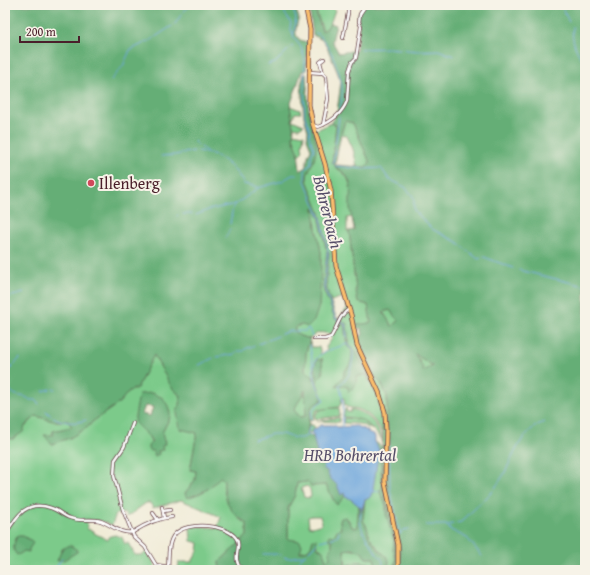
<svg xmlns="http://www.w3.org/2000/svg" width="590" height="575" font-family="'Gentium Book Plus',serif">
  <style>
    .green { fill: #7cca8a; stroke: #63745a; fill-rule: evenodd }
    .forest { fill: #65ae76; stroke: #586650; fill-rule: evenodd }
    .water { fill: #6da6dc; stroke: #5c6284 }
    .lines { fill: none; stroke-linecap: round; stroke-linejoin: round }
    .stream { stroke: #6da6dc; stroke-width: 1 }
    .minor-casing { stroke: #633e44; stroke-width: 4 }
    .major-casing { stroke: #633e44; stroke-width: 5 }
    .minor { stroke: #fff; stroke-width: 2.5 }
    .major { stroke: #fabe6d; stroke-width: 3.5 }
    .poi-dot { fill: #d1495b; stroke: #f7f3e8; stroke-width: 1.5 }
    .labels { text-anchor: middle; stroke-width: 4; stroke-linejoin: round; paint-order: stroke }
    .poi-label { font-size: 16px; fill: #4a1f2b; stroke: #f7f3e8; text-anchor: start }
    .water-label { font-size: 17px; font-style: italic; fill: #564e69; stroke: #f7f3e8 }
  </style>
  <rect width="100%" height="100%" fill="#f7f3e8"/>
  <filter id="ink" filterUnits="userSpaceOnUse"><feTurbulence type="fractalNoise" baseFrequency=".025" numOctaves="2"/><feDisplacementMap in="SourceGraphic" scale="8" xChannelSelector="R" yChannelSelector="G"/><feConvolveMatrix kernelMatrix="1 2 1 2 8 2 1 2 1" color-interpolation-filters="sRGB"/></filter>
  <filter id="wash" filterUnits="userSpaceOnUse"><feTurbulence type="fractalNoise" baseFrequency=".012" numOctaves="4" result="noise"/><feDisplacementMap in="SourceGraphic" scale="16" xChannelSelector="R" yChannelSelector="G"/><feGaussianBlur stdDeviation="0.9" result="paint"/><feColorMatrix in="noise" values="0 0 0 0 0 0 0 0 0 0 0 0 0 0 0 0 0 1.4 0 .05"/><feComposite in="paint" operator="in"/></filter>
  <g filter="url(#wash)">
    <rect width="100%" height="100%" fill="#f0ebd5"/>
    <g class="green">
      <polygon points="314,5 329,5 335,10 329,27 323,31"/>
      <polygon points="290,106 300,110 301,113 295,113 292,120 304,125 299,128 293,127"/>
      <polygon points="345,121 353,123 370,163 365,167 357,166 353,149 347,136 341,134"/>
      <path d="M331 123 336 125 332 163 335 164V167C358 180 348 196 352 217L347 218V231H349L357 298 358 302 368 305 372 324 354 325 357 337 374 375 381 383 387 396 388 488 400 548V570H396L395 541 383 479V418L381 403 372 381 356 351 350 346 348 336 347 325 346 323 339 319 347 308 343 297 331 301C323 286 328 270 329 253L327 251 323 287 324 292 338 322 344 324 347 346 352 351V362L344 372V376L338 382 337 387 340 385 348 387 349 392 356 385 357 377 366 374 378 398 383 431 381 432C377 422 369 413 358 409 354 408 349 408 345 406L344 398 341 399 342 402 339 407 317 410 314 415 313 419 310 420 309 425H313L316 429 313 432 307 433 311 407 321 400 322 397 317 383V380L323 374 322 359 315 373 317 375 314 380 312 375 305 371 306 352 310 342 311 347H319L321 354 327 351 326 347 332 339 330 334C319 332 318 331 310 339L300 336 295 332V326L303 325 319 306 321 252 316 228 313 209 314 208 319 216 326 248H328L320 213 307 180 308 171 314 160 312 127 317 130Z"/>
      <path d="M293 133 304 135 302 145 303 151 298 156C298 147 293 141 293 133Z"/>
      <polygon points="390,310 394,316 400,321 392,326 383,312"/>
      <polygon points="414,353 433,366 423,372 420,362"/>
      <path d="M154 354 172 388 181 396 177 413 197 433 190 470 196 471 195 480 185 493 187 497C202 494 211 489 220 476L224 480V492L239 519 247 523V536L219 562 220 570H178L179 562H192L198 551 199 543 191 541 190 528 194 526 217 528 221 517 181 500 153 508 150 503H146L127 517 125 513 116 514 112 525 101 521 87 520V529L94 531V533L108 540 110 536 115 535 122 537 125 544 128 543 135 555H143L147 551 155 565 154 570H100L98 567 89 570H5V438L13 439 36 416 53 421H68L72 427 53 431 52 444 88 427 92 422 119 403 129 391 137 388ZM152 393 170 417 162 433 165 441 158 451 159 453 155 455 149 437 134 422Z"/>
      <polygon points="305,390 306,416 300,417 294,410 304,391"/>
      <path d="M334 408H339L340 416 315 419C315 408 325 409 334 408Z"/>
      <path d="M346 408 347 412H351V409C367 412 378 423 381 439 368 423 365 418 343 417L345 410Z"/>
      <polygon points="336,418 340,418 340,422 316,421"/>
      <polygon points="344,418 362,420 373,430 360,424 343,423"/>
      <polygon points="342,440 374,441 382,447 380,449 382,489 379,490 386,506 386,514 394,541 393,550 396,560 393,570 387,570 389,561 369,537 367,527 363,520 365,500"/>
      <path d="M307 482 312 486 326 485 334 501 337 505 345 496 359 499C360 509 356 518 358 527L356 528 352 527 348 519 340 521 341 529 334 537 329 536 328 537 332 539V547L330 550V558L326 560C323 552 317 547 313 539L311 546 308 550 299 552 288 539V508L295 495 297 483ZM307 486 310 489 311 497 308 498 304 497 301 488ZM312 516H320L322 524 312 527 309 526 308 517Z"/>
      <polygon points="344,549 361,551 366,558 374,558 377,570 372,570 372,567 369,563 357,562 346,566"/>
    </g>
    <g class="forest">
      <path d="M5 5H291L294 11 296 10 299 18C295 30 292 40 308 42L306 71H302L290 106 293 127 294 128 293 138 298 151 300 171C308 167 306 163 308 156 308 154 310 152 311 149L307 139 308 131 304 117 301 84 304 74H306L309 111 317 146 314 160 307 175V180L320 213 328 248H326L319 216 314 208 316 228 321 252V273L319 306 314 321 308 327 302 325 295 327V332L300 336 310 339 306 352 305 371 312 375 314 380 317 375C313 369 314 366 317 359L321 360 322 358 323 374 317 380V383L322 397V400L311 407 307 433 337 450 365 496 363 520 367 527 369 537 377 548 387 557 389 561 387 570H377L374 558H366L361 551 351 549 344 550 345 565 346 566 357 562H364L365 563 371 564 372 570H220L219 562 247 536V523C230 514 223 499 224 480L220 477C209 490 204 492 187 498L185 493 195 480 196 471 190 470 197 433 180 429 177 413 181 396 172 388 154 355 137 388 129 391 119 403 92 422 88 427 70 438 52 444 44 435H53V431L72 427 68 421H53L36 416 25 426 23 432 13 439 5 438ZM305 390 306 416 300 417 294 410ZM307 482 311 486 326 485 334 501 337 505 345 496 359 499C360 509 356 518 358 527L355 528 352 527 346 517 341 518 340 521 341 529 337 530 334 536 329 535V540H332V547L330 550V558L326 560 323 551 316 546 317 539H313L311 546 308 550 300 552 302 545 300 541 288 539V508L295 495 297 483Z"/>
      <path d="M364 5H585V570H400V548L388 488 387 396 381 383 371 371 360 350 357 337 363 335 361 328 355 330 354 325 371 323 368 305 358 302 357 298 349 231 354 230C353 222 351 215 350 208 349 189 356 178 335 167V165L365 167 370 163 353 123 345 121 341 134 335 164 332 163 336 125 331 123 337 112 341 81 326 45 324 41 313 35 309 7 314 6 322 31 326 29 330 23 336 25 332 41 339 53 356 50 359 28 358 14ZM390 310 394 316 399 321 392 326 383 312ZM415 354 433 366 423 371 422 366Z"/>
      <polygon points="327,251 328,251 329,253 326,287 336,317 339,319 338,322 335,319 323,287"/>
      <path d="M340 320C342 321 345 321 346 323 347 324 349 342 350 346L355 349 356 351C364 369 376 385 381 404 387 429 380 454 383 480 386 510 398 539 396 570H393L396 560 393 550 394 541 386 514V506L379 490 382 489 380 449 382 448C383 423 382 395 366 374L357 377 356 385 349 392 348 387 340 385 336 387 338 382 344 376V372C351 365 352 360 352 351L347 346 344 324 339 322Z"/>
      <path d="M152 393 163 398 168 406 170 413V417L162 433 165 444 162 446 163 450 158 451 159 454 155 456 153 451H150L148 449V446L152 442 149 437 134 422 139 394ZM145 406 153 407 150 416 142 414Z"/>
      <path d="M17 536H23L32 541 33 543 29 549V552L24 551 20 554 17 555C11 549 14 544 17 536Z"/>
      <polygon points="70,545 77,550 77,552 64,560 57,561 62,549"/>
    </g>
    <path class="water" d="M321 425H335L337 427 356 426 368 431V433L375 436V442L378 447 379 451 373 489 375 492H372C371 497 370 498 365 500L360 515 361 507C355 504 352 498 345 497L344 493 341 495 337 485 330 478 327 471 324 469 323 463 317 453 312 431V429H315Z"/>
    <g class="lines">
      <g class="stream">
        <path d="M282 5 284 7C283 13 288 18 291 23L290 28 293 34"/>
        <path d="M291 5 296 18 293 37 301 47 305 60 304 90 305 116 310 131 309 136 314 149 311 156V163L305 169V181L321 219 328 250 324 288 336 319 345 324 348 344 353 351C353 359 351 374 346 379 343 382 341 383 339 386 345 398 343 415 342 428"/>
        <polyline points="561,5 569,22"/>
        <polyline points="175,24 183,12 191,5"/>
        <path d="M573 27C571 41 576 52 585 63"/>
        <path d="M316 33C330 42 339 70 342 86 343 94 341 103 340 111"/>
        <polyline points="291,47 293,46"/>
        <polyline points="389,48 418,51 438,50 454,56"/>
        <polyline points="360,49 388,48"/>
        <polyline points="268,65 275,63 288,50"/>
        <polyline points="111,80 123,66 130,50 149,41 172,26"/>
        <polyline points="194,141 198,145"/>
        <polyline points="201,147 207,152"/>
        <path d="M198 151C202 152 206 152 210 153 225 158 237 171 244 184L258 187"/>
        <polyline points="161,156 175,155 194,151"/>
        <polyline points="333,164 339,117"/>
        <polyline points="335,166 364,169 380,168"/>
        <polyline points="381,168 389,179 405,187 412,195 414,198 414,210 432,229 457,242 478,259 481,258"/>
        <polyline points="183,214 192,214"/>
        <polyline points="196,215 208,210 236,204 258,188 282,181 292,175 298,175"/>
        <polyline points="177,216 178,215"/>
        <polyline points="230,224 233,207 236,204"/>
        <polyline points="226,237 230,229"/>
        <polyline points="484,257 513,268"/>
        <polyline points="519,270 585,286"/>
        <polyline points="5,298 24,293"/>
        <polyline points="281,334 290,331 306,331 308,328 309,329 312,337"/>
        <polyline points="258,344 278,336"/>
        <polyline points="310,345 313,366"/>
        <polyline points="238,351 244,351 245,349 255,345"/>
        <polyline points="217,357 235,354 236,352"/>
        <polyline points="199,365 213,358"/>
        <polyline points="5,375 20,358"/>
        <polyline points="5,385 6,385"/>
        <path d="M8 387C15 400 23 393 30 400H36L39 404"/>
        <polyline points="53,389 55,389"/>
        <polyline points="43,391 50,389"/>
        <path d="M46 411C56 422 72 425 86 420"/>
        <path d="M311 419C311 409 316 405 324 400 317 387 305 363 323 353 330 349 339 347 347 344"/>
        <polyline points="307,434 310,427"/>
        <polyline points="389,434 389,436"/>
        <polyline points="254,440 272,434 282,434 295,438 302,438 313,433"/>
        <polyline points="389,440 390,490 400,534"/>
        <path d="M495 488C498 483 502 478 505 472 515 453 522 430 544 422"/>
        <polyline points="371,492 380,491"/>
        <path d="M361 513C357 529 369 540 376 553 379 557 383 558 383 564 383 566 382 568 381 570"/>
        <polyline points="426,525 448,525 461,522 493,491"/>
        <polyline points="446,525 451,530 467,538 482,556"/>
        <polyline points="400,534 403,530 409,529"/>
        <polyline points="331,539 338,535 339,531"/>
        <polyline points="320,541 328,539"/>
        <polyline points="309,551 317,543"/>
        <polyline points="263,554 277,554"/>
        <polyline points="280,555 281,555"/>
        <polyline points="284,557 288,558 304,555"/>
        <polyline points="54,570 62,559"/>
        <polyline points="296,570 301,558 306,554"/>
      </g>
    </g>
  </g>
  <g filter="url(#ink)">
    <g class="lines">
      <g class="minor-casing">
        <g id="minor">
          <polyline points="343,38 348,13 348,5"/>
          <polyline points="309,72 323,73 326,76 328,99 323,125"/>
          <polyline points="323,73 320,62 324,59"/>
          <path d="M313 125 318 127C331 122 342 114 347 101L349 71 352 62 356 58 361 26 359 22 360 14 366 5"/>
          <path d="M314 339H325L331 337C337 328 339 315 349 309"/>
          <polyline points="133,423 124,447 115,460 114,476 123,510 134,537 145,547 156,565 169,567"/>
          <polyline points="162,507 164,518"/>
          <polyline points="163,511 170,510"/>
          <polyline points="153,513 158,520"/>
          <path d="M133 532C144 525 158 518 172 517"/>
          <path d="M5 535C16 517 26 499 51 508 58 510 63 516 70 518 80 522 91 518 101 521 111 525 122 535 133 532"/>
          <path d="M168 570C169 559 167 542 175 534 187 521 226 524 236 538 243 548 230 557 242 570"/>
        </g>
      </g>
      <g class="major-casing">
        <polyline id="major" points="305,5 310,29 309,105 313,125 325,164 331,191 336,266 351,315 357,345 379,392 385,412 386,430 385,482 398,545 398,570"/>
      </g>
      <use href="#minor" class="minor"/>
      <use href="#major" class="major"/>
    </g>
  </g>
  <circle class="poi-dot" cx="91" cy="183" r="4"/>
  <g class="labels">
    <g class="poi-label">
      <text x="99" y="189">Illenberg</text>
    </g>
    <g class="water-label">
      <text transform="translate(328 212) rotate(76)" y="6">Bohrerbach</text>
      <text x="350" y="461">HRB Bohrertal</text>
    </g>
  </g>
  <rect width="590" height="575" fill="none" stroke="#f7f3e8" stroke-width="20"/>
  <path d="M20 36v6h59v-6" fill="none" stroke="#4a1f2b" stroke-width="2"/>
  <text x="26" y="36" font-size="12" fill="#4a1f2b" stroke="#f7f3e8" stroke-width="3" paint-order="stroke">200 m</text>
</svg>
